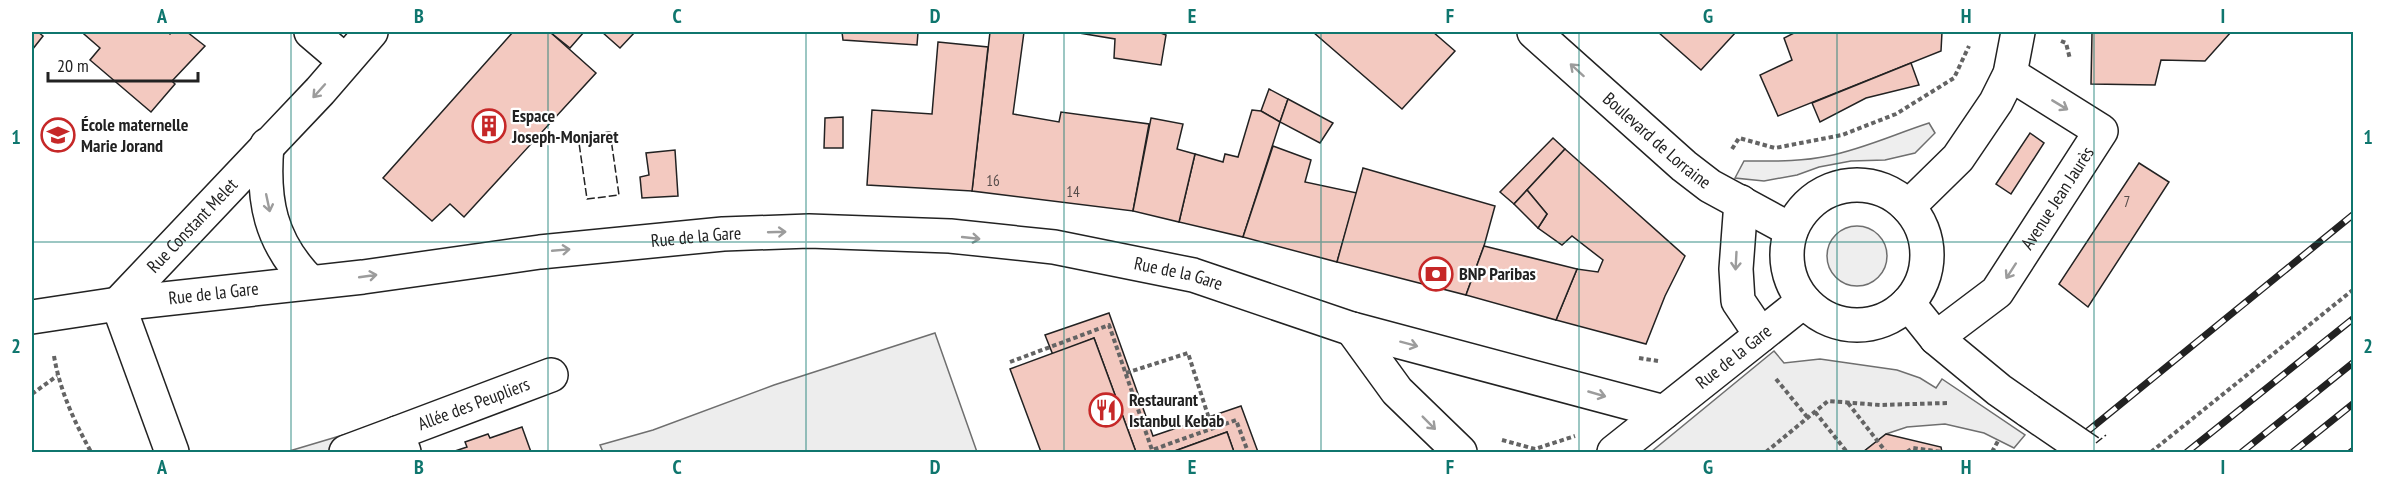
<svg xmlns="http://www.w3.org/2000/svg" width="2385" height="484" font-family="'PT Sans Narrow',sans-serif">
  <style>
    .green { fill: #eee; stroke: #6f6f6f; stroke-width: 1.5 }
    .parking { fill: #ededed; stroke: #6f6f6f; stroke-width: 1.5 }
    .building { fill: #f3c9c0; stroke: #222; stroke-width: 1.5 }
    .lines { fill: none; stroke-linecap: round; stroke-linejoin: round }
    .minor-casing { stroke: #222; stroke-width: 36 }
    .major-casing { stroke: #222; stroke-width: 36 }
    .path { stroke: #646464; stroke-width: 4; stroke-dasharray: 4.5 3; stroke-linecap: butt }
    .minor { stroke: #fff; stroke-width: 33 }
    .major { stroke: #fff; stroke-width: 33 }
    .rail-casing { stroke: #222; stroke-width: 7 }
    .rail { stroke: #fff; stroke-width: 4.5; stroke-dasharray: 14; stroke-linecap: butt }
    .major-bridge-casing { stroke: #222; stroke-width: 36; stroke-linecap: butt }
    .major-bridge { stroke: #fff; stroke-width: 33 }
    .fence { stroke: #222; stroke-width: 1.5; stroke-dasharray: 8 3; stroke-linecap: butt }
    .oneway { stroke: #9c9c9c }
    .grid { fill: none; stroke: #0f766e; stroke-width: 1.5; stroke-opacity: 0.55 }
    .labels { text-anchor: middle; stroke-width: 4.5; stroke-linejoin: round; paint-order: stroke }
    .number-label { font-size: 15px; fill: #564c4a }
    .poi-label { font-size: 18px; font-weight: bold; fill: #222; stroke: #fff; text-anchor: start }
    .street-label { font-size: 18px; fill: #222; stroke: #fff }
    .neatline { fill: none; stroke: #0f766e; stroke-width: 2 }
    .grid-label { font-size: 20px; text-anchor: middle; font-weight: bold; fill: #0f766e }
  </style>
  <rect width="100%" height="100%" fill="#fff"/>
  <g class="green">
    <path d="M1929 123 1935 133 1915 153 1885 160 1851 161 1819 167 1797 175 1764 181 1735 178 1744 161C1772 161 1800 162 1828 156 1863 149 1895 134 1929 123Z"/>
    <circle cx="1857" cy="256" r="30"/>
  </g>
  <g class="parking">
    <polygon points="935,333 977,452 603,452 600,445 653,430 774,385"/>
    <polygon points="1774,351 1784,363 1820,359 1897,370 1920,378 1936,388 1942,379 2025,435 2014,448 1984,433 1945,424 1907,427 1886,434 1863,452 1651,452"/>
    <polygon points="380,424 388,452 286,452"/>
  </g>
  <g class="building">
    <polygon points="32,32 38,32 43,36 32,50"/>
    <polygon points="87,32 168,32 170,34 173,32 187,32 205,46 172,81 175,84 151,112 90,60 100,48 84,34"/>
    <polygon points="513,32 550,32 596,73 464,217 450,204 432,221 383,178"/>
    <polygon points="550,32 584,32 570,48"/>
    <polygon points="602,32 635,32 620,48"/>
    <polygon points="842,32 918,32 917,45 843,40"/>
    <polygon points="990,32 1024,32 1013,114 1059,122 1061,112 1149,124 1133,211 972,191"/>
    <polygon points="1073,32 1158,32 1166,35 1161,65 1114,58 1115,39"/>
    <polygon points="1313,32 1433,32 1455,51 1402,109"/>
    <polygon points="1658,32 1736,32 1701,70"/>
    <polygon points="1796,32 1942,32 1941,51 1778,116 1760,75 1792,60 1784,38"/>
    <polygon points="2092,32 2231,32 2205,61 2161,60 2155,85 2091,84"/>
    <polygon points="938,42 988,47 972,191 867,185 872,110 932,114"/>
    <polygon points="1911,63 1919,85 1866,98 1820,122 1812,103"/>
    <polygon points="1269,89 1288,99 1280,122 1261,111"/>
    <polygon points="1288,99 1333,123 1320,143 1280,122"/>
    <polygon points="1252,110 1261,111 1280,122 1243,237 1179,222 1195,154 1223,162 1225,154 1238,157"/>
    <polygon points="843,117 843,148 824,148 825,118"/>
    <polygon points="1151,118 1183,124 1177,149 1195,154 1179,222 1133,211"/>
    <polygon points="2030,133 2044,143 2011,194 1996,184"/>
    <polygon points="1553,138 1565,149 1514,204 1500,192"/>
    <polygon points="1273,146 1311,160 1305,182 1357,193 1337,262 1243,237"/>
    <polygon points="1565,149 1685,256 1665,296 1646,344 1556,320 1577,269 1598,272 1603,260 1572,236 1562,245 1538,228 1547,214 1527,190"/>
    <polygon points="675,150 678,196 642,198 640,177 649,175 646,153"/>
    <polygon points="2139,163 2169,182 2088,307 2059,284"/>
    <polygon points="1363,168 1495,206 1484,246 1466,295 1337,262"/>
    <polygon points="1527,190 1547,214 1538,228 1514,204"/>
    <polygon points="1484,246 1577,269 1556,320 1466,295"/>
    <polygon points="1109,313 1153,436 1241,406 1258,452 1234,452 1227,432 1172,452 1136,452 1094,338 1053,355 1045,335"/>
    <polygon points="1094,338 1136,452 1041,452 1010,369"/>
    <polygon points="522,427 531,452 452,452 467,447 465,442 488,434 490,438"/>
    <polygon points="1227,432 1234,452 1172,452"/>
    <polygon points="1886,434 1941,447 1942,452 1863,452"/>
  </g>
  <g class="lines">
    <g class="minor-casing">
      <g id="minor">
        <polyline points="311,32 345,61"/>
        <path d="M267 145C262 200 270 242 310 282"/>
        <polyline points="1741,202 1736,269 1738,301 1761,335"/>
        <polyline points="1908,207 1958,158 1996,102 2010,74 2018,32"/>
        <path id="s1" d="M118 304 320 91 371 32"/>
        <polyline points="118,304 172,452"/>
        <path id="s2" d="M32 317 118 304 363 277 540 252 723 234 809 231 950 236 1054 247 1193 275 1352 329 1664 412"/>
        <polyline points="1352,329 1397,391 1460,452"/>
        <path id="s3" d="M1936 338 1997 292 2101 131 2010 74"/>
        <path id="s4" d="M397 433 551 375"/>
        <polyline points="346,452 397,433 404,452"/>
        <path id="s5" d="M1614 452 1804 301"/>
      </g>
    </g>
    <g class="major-casing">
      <g id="major">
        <path id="s6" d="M1534 32 1684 166 1710 186 1791 230"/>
        <circle cx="1857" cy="255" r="70"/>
        <polyline points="1908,303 1936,338 1999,390 2029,411"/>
      </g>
    </g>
    <g class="path">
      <polyline points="2061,41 2066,43 2070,59"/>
      <polyline points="1732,149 1739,138 1775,148 1842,135 1896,114 1954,78 1969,46"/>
      <path d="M54 356C60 391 74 421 91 452"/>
      <polyline points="1639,358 1658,361"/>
      <polyline points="1010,362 1109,325 1152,450 1236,420 1248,452"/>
      <polyline points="1126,373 1188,353 1212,428"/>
      <polyline points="1776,379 1808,418"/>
      <polyline points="32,394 57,376"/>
      <polyline points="1848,403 1886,452"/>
      <polyline points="1815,412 1847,452"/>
      <polyline points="1502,440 1535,449 1575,436"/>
      <polyline points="1766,452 1828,401 1880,405 1947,403"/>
      <polyline points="1907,452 1913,448 1942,452"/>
      <polyline points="1992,452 1998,441"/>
      <polyline points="2151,452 2354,289"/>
    </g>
    <use href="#minor" class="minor"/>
    <use href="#major" class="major"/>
    <g class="rail-casing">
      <g id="rail">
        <polyline points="2062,452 2354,214"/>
        <polyline points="2187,452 2354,318"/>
        <polyline points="2242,452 2354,362"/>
        <polyline points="2293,452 2354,403"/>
        <polyline points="2351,452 2354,450"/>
      </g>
    </g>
    <use href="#rail" class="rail"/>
    <g class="major-bridge-casing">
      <polyline id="major-bridge" points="2029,411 2089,452"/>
    </g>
    <use href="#major-bridge" class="major-bridge"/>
    <g class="fence">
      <polygon points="610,132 619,195 587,199 578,136"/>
      <polyline points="2096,443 2106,435"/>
    </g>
  </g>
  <defs><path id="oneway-shaft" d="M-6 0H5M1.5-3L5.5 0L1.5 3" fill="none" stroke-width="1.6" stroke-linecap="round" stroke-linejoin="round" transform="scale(1.5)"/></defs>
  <g class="oneway">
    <use href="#oneway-shaft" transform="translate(1577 70) rotate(-138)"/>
    <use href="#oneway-shaft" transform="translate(319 91) rotate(132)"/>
    <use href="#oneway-shaft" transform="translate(2060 105) rotate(31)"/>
    <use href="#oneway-shaft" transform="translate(268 203) rotate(78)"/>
    <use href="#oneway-shaft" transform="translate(777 232) rotate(-2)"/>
    <use href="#oneway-shaft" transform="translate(971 238) rotate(6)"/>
    <use href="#oneway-shaft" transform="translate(561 250) rotate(-5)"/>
    <use href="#oneway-shaft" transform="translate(1736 261) rotate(93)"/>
    <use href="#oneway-shaft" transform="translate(2011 271) rotate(123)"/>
    <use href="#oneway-shaft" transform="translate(368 276) rotate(-8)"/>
    <use href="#oneway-shaft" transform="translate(1409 344) rotate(15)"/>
    <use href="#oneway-shaft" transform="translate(1597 394) rotate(16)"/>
    <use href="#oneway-shaft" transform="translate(1429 423) rotate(45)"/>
  </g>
  <path class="grid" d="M291 32V452M548 32V452M806 32V452M1064 32V452M1321 32V452M1579 32V452M1837 32V452M2094 32V452M32 242H2354"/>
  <defs>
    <g id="building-ring" transform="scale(1.725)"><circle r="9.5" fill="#fff" stroke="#c62828" stroke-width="1.5"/><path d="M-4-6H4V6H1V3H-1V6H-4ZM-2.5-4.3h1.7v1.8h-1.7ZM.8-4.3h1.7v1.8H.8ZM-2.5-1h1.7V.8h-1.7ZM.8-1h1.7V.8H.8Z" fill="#c62828"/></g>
    <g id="school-ring" transform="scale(1.725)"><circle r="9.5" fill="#fff" stroke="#c62828" stroke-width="1.5"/><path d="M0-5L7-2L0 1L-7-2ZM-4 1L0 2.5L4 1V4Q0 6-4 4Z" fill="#c62828"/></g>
    <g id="bank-ring" transform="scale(1.725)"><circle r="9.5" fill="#fff" stroke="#c62828" stroke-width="1.5"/><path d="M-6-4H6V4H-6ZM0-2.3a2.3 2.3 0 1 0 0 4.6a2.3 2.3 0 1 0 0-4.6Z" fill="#c62828"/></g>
    <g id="restaurant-ring" transform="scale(1.725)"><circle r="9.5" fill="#fff" stroke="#c62828" stroke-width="1.5"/><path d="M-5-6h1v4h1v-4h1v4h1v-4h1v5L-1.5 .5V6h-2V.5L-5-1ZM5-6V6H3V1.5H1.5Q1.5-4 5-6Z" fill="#c62828"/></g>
  </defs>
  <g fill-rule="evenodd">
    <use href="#building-ring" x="489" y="126"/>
    <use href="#school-ring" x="58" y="135"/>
    <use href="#bank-ring" x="1436" y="274"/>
    <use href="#restaurant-ring" x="1106" y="410"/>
  </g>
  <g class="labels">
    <g class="number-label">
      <text x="993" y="186">16</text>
      <text x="1073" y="197">14</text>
      <text x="2127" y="207">7</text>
    </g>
    <g class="poi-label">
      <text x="512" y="122">Espace<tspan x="512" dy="21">Joseph-Monjaret</tspan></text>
      <text x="81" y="131">École maternelle<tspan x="81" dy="21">Marie Jorand</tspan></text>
      <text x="1459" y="280">BNP Paribas</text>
      <text x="1129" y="406">Restaurant<tspan x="1129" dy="21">Istanbul Kebab</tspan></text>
    </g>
    <g class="street-label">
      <text dy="6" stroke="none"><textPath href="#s6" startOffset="164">Boulevard de Lorraine</textPath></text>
      <text dy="6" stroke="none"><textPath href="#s3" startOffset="188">Avenue Jean Jaurès</textPath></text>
      <text dy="6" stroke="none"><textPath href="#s1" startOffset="108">Rue Constant Melet</textPath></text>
      <text dy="6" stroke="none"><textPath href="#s2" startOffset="669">Rue de la Gare</textPath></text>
      <text dy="6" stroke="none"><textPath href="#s2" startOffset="1155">Rue de la Gare</textPath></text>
      <text dy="6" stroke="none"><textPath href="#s2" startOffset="183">Rue de la Gare</textPath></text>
      <text dy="6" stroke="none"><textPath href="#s5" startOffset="153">Rue de la Gare</textPath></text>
      <text dy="6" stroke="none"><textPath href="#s4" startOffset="82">Allée des Peupliers</textPath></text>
    </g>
  </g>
  <rect width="2385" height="484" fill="none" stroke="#ffffff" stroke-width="66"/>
  <path d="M48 72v9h150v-9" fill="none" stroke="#222222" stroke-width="3"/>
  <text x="57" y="72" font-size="18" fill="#222222" stroke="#ffffff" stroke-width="4.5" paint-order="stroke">20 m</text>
  <rect x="33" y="33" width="2319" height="418" class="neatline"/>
  <g class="grid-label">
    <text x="162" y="23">A</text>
    <text x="419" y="23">B</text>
    <text x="677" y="23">C</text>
    <text x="935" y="23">D</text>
    <text x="1192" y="23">E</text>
    <text x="1450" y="23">F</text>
    <text x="1708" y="23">G</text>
    <text x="1966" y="23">H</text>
    <text x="2223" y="23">I</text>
    <text x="16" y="144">1</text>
    <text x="2368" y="144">1</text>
    <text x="16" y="353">2</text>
    <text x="2368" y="353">2</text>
    <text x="162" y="474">A</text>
    <text x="419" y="474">B</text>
    <text x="677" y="474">C</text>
    <text x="935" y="474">D</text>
    <text x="1192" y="474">E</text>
    <text x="1450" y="474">F</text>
    <text x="1708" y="474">G</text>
    <text x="1966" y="474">H</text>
    <text x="2223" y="474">I</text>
  </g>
</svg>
